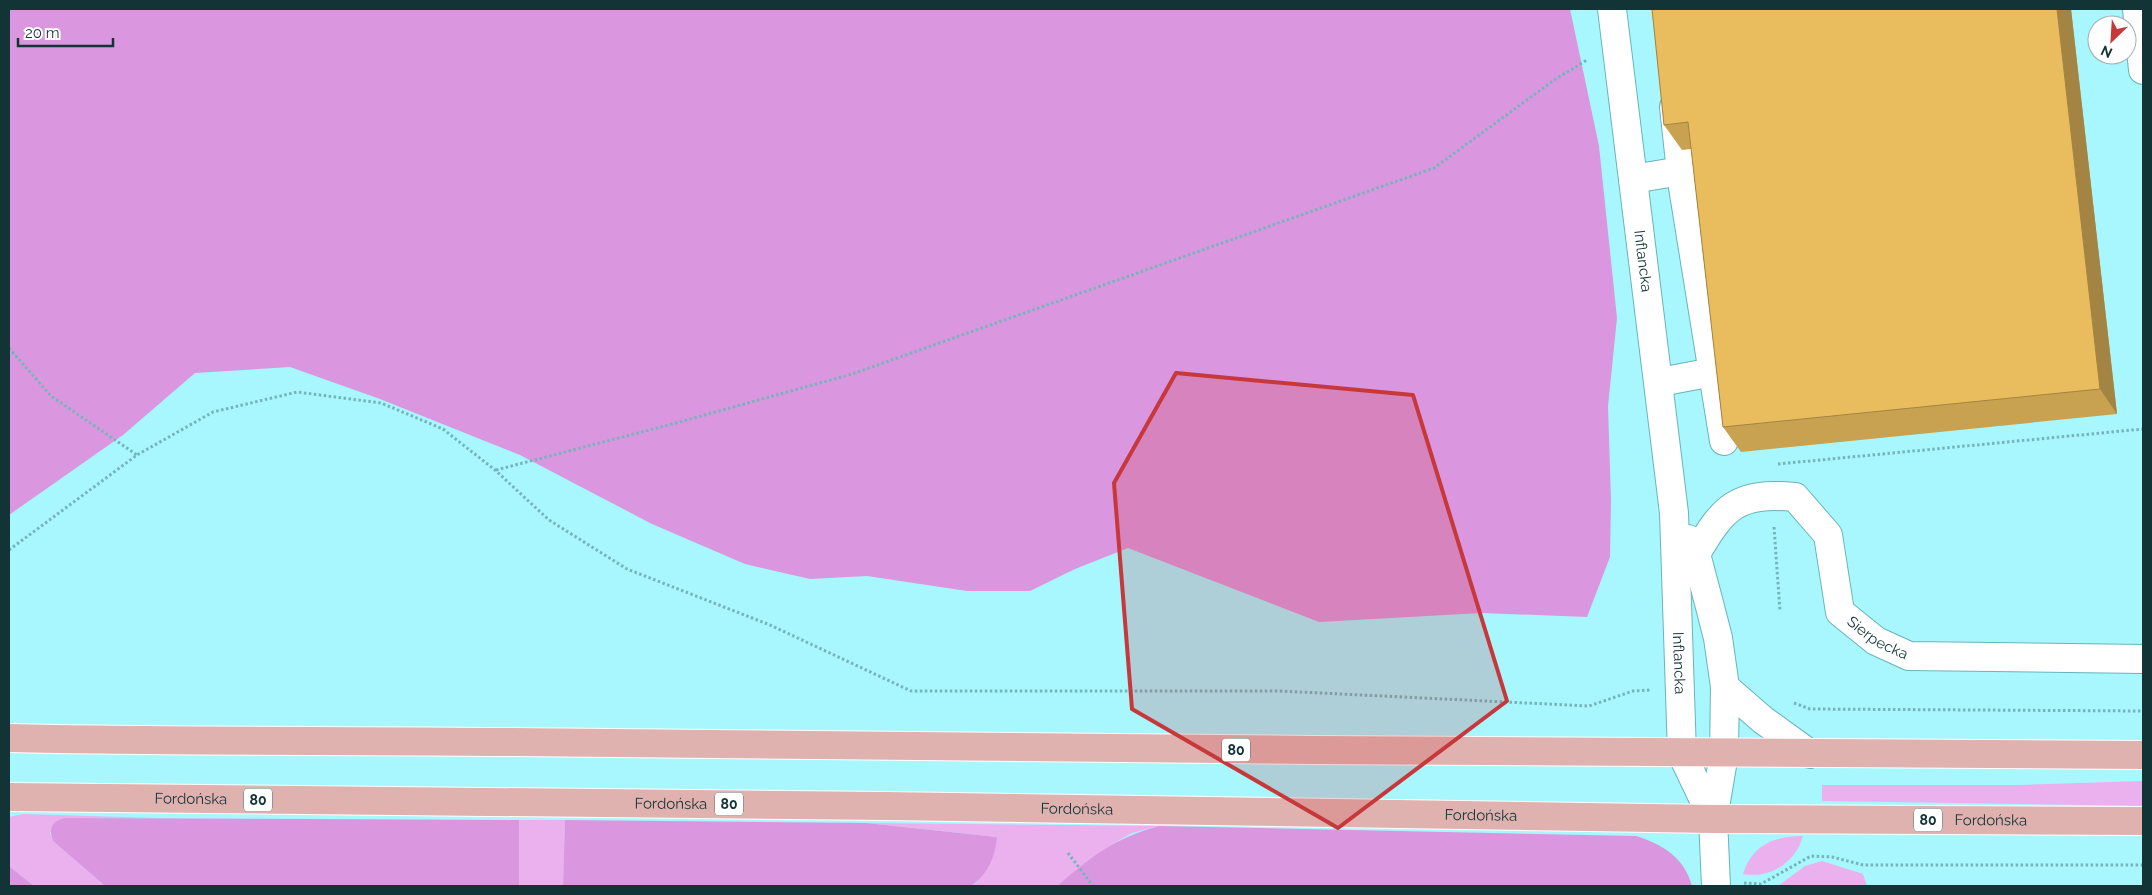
<svg xmlns="http://www.w3.org/2000/svg" width="2152" height="895" font-family="Raleway,sans-serif">
  <style>
    .green { fill: #eab1ee }
    .forest { fill: #da97df }
    .lines { fill: none; stroke-linecap: round; stroke-linejoin: round }
    .minor-casing { stroke: #67b4bc; stroke-width: 30 }
    .major-casing { stroke: #fff; stroke-width: 30 }
    .path { stroke: #76b4bb; stroke-width: 3; stroke-dasharray: 2.5 2.5; stroke-linecap: butt }
    .minor { stroke: #fff; stroke-width: 28 }
    .major { stroke: #e0b2af; stroke-width: 28 }
    .wall { fill: #c8a251 }
    .shaded-wall { fill: #a38442 }
    .building { fill: #e9bc5e; stroke: #a38442 }
    .marked { fill: #c7383b; fill-opacity: 0.2; stroke: #c7383b; stroke-width: 4; stroke-linejoin: round }
    .labels { text-anchor: middle; stroke-width: 4; stroke-linejoin: round; paint-order: stroke }
    .shield { fill: #fff; stroke: #5a7173; stroke-width: 1 }
    .shield-label { font-size: 14px; font-weight: bold; fill: #133437 }
    .street-label { font-size: 15px; fill: #133437; stroke: #fff }
  </style>
  <rect width="100%" height="100%" fill="#a8f6fe"/>
  <g class="green">
    <polygon points="2143,781 2143,806 1822,801 1822,785 2020,785"/>
    <polygon points="23,814 159,818 65,818 50,833 53,841 105,886 34,886 9,866 9,817"/>
    <polygon points="519,820 565,820 563,886 519,886"/>
    <polygon points="866,823 1159,826 1132,833 1111,845 1057,886 971,886 977,882 997,837"/>
    <path d="M1803 836C1796 862 1770 879 1743 874 1752 845 1774 836 1803 836Z"/>
    <polygon points="1822,861 1863,874 1867,886 1778,886 1805,866"/>
  </g>
  <g class="forest">
    <polygon points="9,9 1570,9 1599,146 1617,318 1608,406 1611,500 1610,557 1587,617 1482,613 1319,622 1128,548 1075,569 1030,591 967,591 867,576 810,579 745,564 652,524 520,455 380,399 290,367 195,373 123,435 9,515"/>
    <path d="M65 818 519 820V886H105L53 841C48 828 52 821 65 818Z"/>
    <path d="M565 820 866 823 997 837C995 857 988 874 971 886H563Z"/>
    <path d="M1159 826 1636 836C1662 844 1685 858 1692 886H1057C1093 856 1112 839 1159 826Z"/>
    <polygon points="9,866 34,886 9,886"/>
  </g>
  <g class="lines">
    <g class="minor-casing">
      <g id="minor">
        <path id="s1" d="M1612 9 1674 513 1682 754 1713 819"/>
        <polyline points="2137,9 2143,70"/>
        <polyline points="1674,107 1682,181 1724,441"/>
        <polyline points="1633,179 1681,171"/>
        <polyline points="1660,382 1713,372"/>
        <polyline points="1688,539 1696,554 1709,603 1718,638 1725,687 1724,754 1713,819 1716,886"/>
        <path id="s2" d="M1696 554C1724 506 1737 492 1795 497L1828 535 1840 612 1876 641 1909 656 2143 659"/>
        <polyline points="1725,687 1763,720 1810,754"/>
      </g>
    </g>
    <g class="major-casing">
      <g id="major">
        <path d="M9 738C177 742 345 740 513 742 1056 748 1600 753 2143 755"/>
        <path id="s3" d="M9 797 887 806 1713 819 2143 821"/>
      </g>
    </g>
    <g class="path">
      <polyline points="9,348 51,396 137,455"/>
      <polyline points="1778,464 2143,429"/>
      <polyline points="496,470 676,423 852,374 1434,168 1557,78 1587,60"/>
      <polyline points="1774,527 1780,611"/>
      <polyline points="9,550 137,455 213,412 297,392 381,403 443,429 495,470 549,520 627,569 770,625 911,691 1279,691 1589,706 1633,691 1651,690"/>
      <polyline points="1794,703 1810,709 2143,711"/>
      <polyline points="1068,853 1093,886"/>
      <polyline points="1744,883 1761,884 1811,856 1832,857 1863,865 2143,865"/>
    </g>
    <use href="#minor" class="minor"/>
    <use href="#major" class="major"/>
  </g>
  <polygon class="wall" points="1652,9 2071,9 2117,414 1741,452 1723,427 1691,149 1682,150 1664,125"/>
  <polygon class="shaded-wall" points="2057,9 2071,9 2117,414 2100,389"/>
  <polygon class="building" points="1652,9 2057,9 2100,389 1723,427 1688,122 1664,125"/>
  <path class="marked" d="M1176 373 1413 395 1507 701 1338 828 1132 709 1114 483Z"/>
  <g class="labels">
    <g class="shield">
      <rect x="1222" y="738.5" width="28" height="23" rx="4"/>
      <rect x="244" y="788.5" width="28" height="23" rx="4"/>
      <rect x="715" y="792.5" width="28" height="23" rx="4"/>
      <rect x="1914" y="808.5" width="28" height="23" rx="4"/>
    </g>
    <g class="shield-label">
      <text x="1236" y="755">80</text>
      <text x="258" y="805">80</text>
      <text x="729" y="809">80</text>
      <text x="1928" y="825">80</text>
    </g>
    <g class="street-label">
      <text dy="5" stroke="none"><textPath href="#s1" startOffset="254">Inflancka</textPath></text>
      <text dy="5" stroke="none"><textPath href="#s2" startOffset="299">Sierpecka</textPath></text>
      <text dy="5" stroke="none"><textPath href="#s1" startOffset="658">Inflancka</textPath></text>
      <text dy="5" stroke="none"><textPath href="#s3" startOffset="182">Fordońska</textPath></text>
      <text dy="5" stroke="none"><textPath href="#s3" startOffset="662">Fordońska</textPath></text>
      <text dy="5" stroke="none"><textPath href="#s3" startOffset="1068">Fordońska</textPath></text>
      <text dy="5" stroke="none"><textPath href="#s3" startOffset="1472">Fordońska</textPath></text>
      <text dy="5" stroke="none"><textPath href="#s3" startOffset="1982">Fordońska</textPath></text>
    </g>
  </g>
  <rect width="2152" height="895" fill="none" stroke="#133437" stroke-width="20"/>
  <g transform="translate(2112 40) rotate(205)"><circle r="24" fill="#ffffff" stroke="#a1aeaf"/>
  <path d="M0-4L9 19L0 12L-9 19Z" fill="#c7383b"/>
  <text y="-8" font-size="14" font-weight="bold" text-anchor="middle" fill="#133437">N</text>
  </g>
  <path d="M18 38v8h95v-8" fill="none" stroke="#133437" stroke-width="2.5"/>
  <text x="25" y="38" font-size="15" fill="#133437" stroke="#ffffff" stroke-width="4" paint-order="stroke">20 m</text>
</svg>
